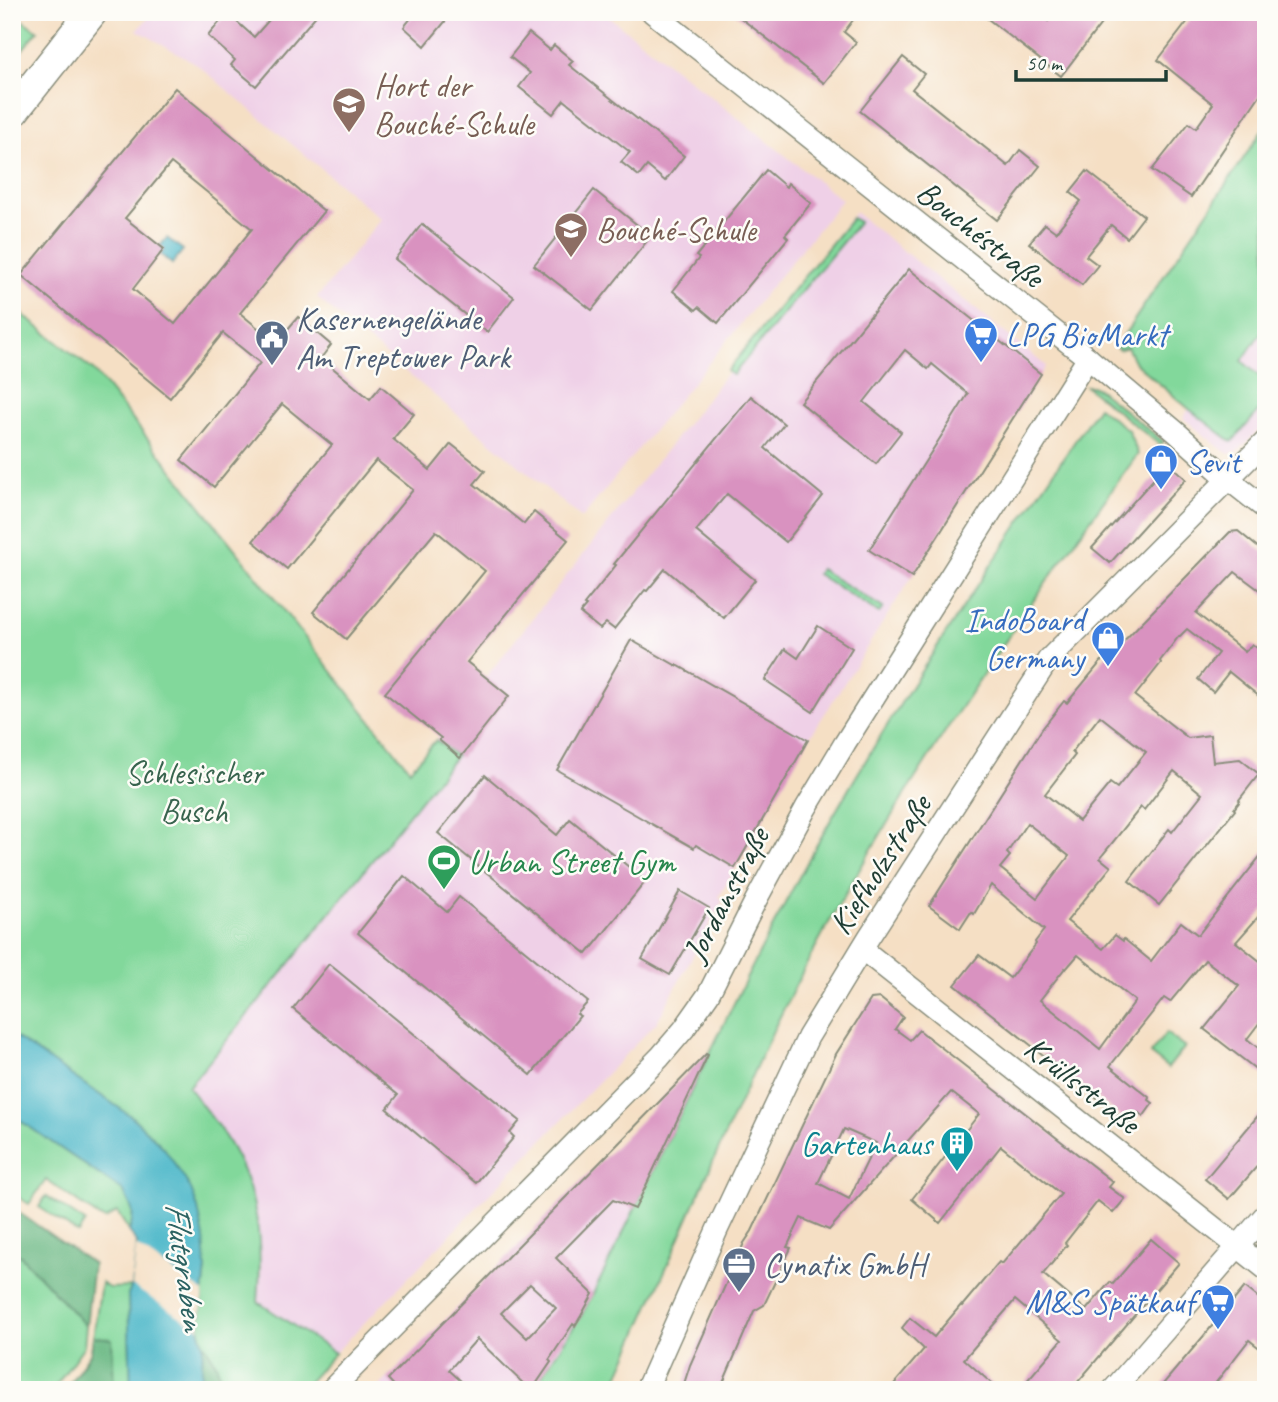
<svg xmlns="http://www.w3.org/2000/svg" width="1278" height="1402" font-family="Caveat,sans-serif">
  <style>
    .built { fill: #efd0e7 }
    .green { fill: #82d89b; stroke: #508a68; stroke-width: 2 }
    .forest { fill: #69b883; stroke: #447a5c; stroke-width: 2 }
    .water { fill: #4cb7c9; stroke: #367a7e; stroke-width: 2 }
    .pier { fill: #f5dfc4 }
    .building { fill: #d992c0; fill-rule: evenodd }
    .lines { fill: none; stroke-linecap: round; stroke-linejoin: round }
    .minor-casing { stroke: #8a8e7c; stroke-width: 24 }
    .secondary-casing { stroke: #8a8e7c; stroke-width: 33 }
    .minor { stroke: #fff; stroke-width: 21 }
    .secondary { stroke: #fff; stroke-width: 30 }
    .labels { text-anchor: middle; stroke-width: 5; stroke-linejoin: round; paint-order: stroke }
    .education-label { font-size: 33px; fill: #785e54; stroke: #fdfcf7; text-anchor: start }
    .street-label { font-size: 33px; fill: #1f3d34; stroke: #fdfcf7 }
    .service-label { font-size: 33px; fill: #4e5e75; stroke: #fdfcf7; text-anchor: start }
    .shop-label { font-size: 33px; fill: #366cbe; stroke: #fdfcf7; text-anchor: start }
    .park-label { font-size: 33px; fill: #38644e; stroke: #fdfcf7 }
    .leisure-label { font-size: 33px; fill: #27864d; stroke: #fdfcf7; text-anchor: start }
    .culture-label { font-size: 33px; fill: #0d838f; stroke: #fdfcf7; text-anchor: end }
    .water-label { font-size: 35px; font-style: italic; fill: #2c6261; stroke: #fdfcf7 }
  </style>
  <rect width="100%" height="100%" fill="#fdfcf7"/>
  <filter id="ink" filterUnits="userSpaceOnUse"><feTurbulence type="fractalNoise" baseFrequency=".0143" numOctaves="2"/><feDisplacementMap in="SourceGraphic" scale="14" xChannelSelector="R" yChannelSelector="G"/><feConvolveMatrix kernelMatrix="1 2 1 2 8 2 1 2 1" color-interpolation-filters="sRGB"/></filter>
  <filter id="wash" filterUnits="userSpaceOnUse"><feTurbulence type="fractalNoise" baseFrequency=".00686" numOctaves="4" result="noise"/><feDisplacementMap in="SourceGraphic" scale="28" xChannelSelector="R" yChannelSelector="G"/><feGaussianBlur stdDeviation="1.57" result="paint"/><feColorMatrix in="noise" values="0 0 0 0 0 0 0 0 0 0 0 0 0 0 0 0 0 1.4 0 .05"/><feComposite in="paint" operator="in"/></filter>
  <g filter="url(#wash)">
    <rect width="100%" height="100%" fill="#f5dfc4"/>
    <g class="built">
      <polygon points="154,12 603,12 842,200 582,518 317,298 381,219 195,63 137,30"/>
      <polygon points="855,212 1046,366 808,740 719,897 723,900 657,1022 335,1353 258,1302 261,1267 259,1233 251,1193 228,1141 188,1087 274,983 456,756 436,740"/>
      <polygon points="1266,294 1266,423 1238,451 1229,454 1224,451 1183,418"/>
      <polygon points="696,1064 702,1068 635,1209 593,1294 581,1316 532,1390 376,1390"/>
    </g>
    <g class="green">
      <polygon points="12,17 23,21 38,31 12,62"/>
      <polygon points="1266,125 1266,325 1242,361 1266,382 1266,403 1232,442 1189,409 1135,363 1127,347 1119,350 1116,347"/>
      <polygon points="852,218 859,222 733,375 727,371"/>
      <path d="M12 306 94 371 410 770 436 740 456 756 274 983 188 1087C201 1105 216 1121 227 1140 259 1191 263 1243 258 1302L335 1353 301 1390H201L203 1342 199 1329 206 1268 164 1148 131 1116 12 1035Z"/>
      <polygon points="1086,386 1092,386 1098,389 1163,441 1160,445"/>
      <path d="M1098 407 1128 430 1138 454C1027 607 918 763 826 928 780 1011 742 1096 704 1182 674 1251 643 1321 612 1390H532L581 1316 593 1294C669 1142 737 987 820 839 904 689 1002 549 1098 407Z"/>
      <polygon points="820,569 883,608 879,613 817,574"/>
      <polygon points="1166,1033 1185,1047 1168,1068 1150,1054"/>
      <path d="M12 1115 123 1191C132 1207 136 1213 129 1231L117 1212 106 1219 99 1217 46 1180 29 1204 12 1193Z"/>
      <polygon points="46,1196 85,1222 78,1233 39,1207"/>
      <polygon points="12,1247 86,1326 84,1346 53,1390 12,1390"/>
      <polygon points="101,1283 109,1288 131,1287 132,1286 128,1295 131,1390 65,1390 91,1352"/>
    </g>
    <g class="forest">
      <polygon points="12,1208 93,1264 86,1326 21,1256 12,1253"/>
      <polygon points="93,1336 112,1339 114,1390 65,1390 91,1353"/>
      <polygon points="203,1342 216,1363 224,1390 201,1390"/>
    </g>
    <g class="water">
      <polygon points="167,238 183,250 172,264 160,254 164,250 160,246"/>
      <path d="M12 1035 131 1116 164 1148 190 1187 198 1208 204 1238 206 1268 199 1329 203 1342 201 1390H131L128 1295 132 1286 137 1243 129 1231C136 1213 132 1207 123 1191L12 1115Z"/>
    </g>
    <polygon class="pier" points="136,1246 204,1292 199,1329 132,1286"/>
    <g id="blocks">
      <g class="building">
        <polygon points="276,12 319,12 256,86 231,65 235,60 208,36 227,13 254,37"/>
        <polygon points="416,12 453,12 425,46 404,27"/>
        <polygon points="733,12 859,12 844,32 856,42 824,83"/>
        <polygon points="979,12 1037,12 1048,21 1054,12 1110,12 1061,76"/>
        <polygon points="1195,12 1266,12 1266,86 1191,197 1152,170 1189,123 1196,128 1213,104 1158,60"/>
        <polygon points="529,33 550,50 554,45 573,61 569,65 684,156 665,181 647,166 639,176 621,162 630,152 564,100 553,114 519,87 530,73 510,57"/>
        <polygon points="903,57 924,74 912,89 1008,166 1020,150 1040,166 997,220 860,111"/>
        <path d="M175 88 324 211 240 313 276 343 298 317 331 345 321 358 370 399 381 386 414 414 393 439 430 470 451 444 485 471 474 484 524 524 534 512 568 540 467 662 509 696 460 758 439 740 441 738 385 693 485 571 436 531 346 639 313 612 413 490 376 460 287 569 253 541 332 445 282 404 214 487 181 460 260 363 223 333 170 398 21 275ZM171 163 252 229 175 324 133 289 164 249 125 218Z"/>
        <polygon points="766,170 786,187 788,183 811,203 785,235 788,238 718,323 699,307 696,310 673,291 699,258 696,256"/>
        <polygon points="1087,171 1144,216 1127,238 1111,225 1086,256 1098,265 1082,285 1029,243 1045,224 1056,232 1081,201 1070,192"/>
        <polygon points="594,190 651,236 592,310 534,265"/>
        <polygon points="422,224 514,297 487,332 395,259"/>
        <polygon points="909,269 1041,374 912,577 869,550 968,394 932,364 928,369 905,350 864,402 901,432 876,464 800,402"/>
        <polygon points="751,396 784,424 765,448 823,496 786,542 727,494 696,531 755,580 724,618 665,569 647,591 645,590 614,629 606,623 600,629 580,613 586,606 584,605 616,565 614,564"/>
        <polygon points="1168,463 1186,479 1110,563 1092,548"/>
        <path d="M1238 531 1266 554V595L1235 572 1196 613 1245 652 1252 644 1266 655V702L1229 672 1213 692 1198 679 1218 653 1187 629 1180 636H1179L1160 661 1161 663 1135 696 1188 738 1210 735 1213 762 1240 759 1259 774 1239 800 1240 801 1234 809 1235 810 1159 905 1129 881 1169 829 1172 832 1202 794 1174 771 1144 810 1141 807 1100 858 1111 867 1067 921 1103 949 1115 935 1123 941 1124 939 1151 961 1181 922 1198 935 1266 849V908L1236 942 1266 966V1014L1247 1039 1266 1054V1077L1204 1029 1239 986 1205 960 1170 1002 1164 998 1110 1066 1150 1098 1149 1100 1153 1103 1143 1117 1139 1113 1130 1124 955 985 979 955 1010 978 1036 944 1035 942 1044 930 991 885 974 914 971 912 960 929 929 906 1042 729 1064 701 1067 703 1109 652 1111 654 1230 532ZM1100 716 1146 752 1117 788 1110 783 1079 821 1045 794 1075 755 1072 752ZM1027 823 1069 856 1037 898 1000 868 1010 856 1007 853ZM1078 955 1135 1001 1100 1049 1040 1000 1065 968 1066 969Z"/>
        <polygon points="818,626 852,648 813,712 765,680 785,649 798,658"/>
        <polygon points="631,640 677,666 677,665 808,740 735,868 696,845 694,848 557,770"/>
        <polygon points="485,775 557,835 570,819 646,881 587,954 438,833"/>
        <polygon points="404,876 447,912 459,897 588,1002 577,1014 580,1016 531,1075 358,933"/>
        <polygon points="680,891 709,908 670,975 642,959"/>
        <polygon points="329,964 520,1121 510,1133 514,1137 476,1183 387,1109 398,1095 293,1009"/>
        <path d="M880 998 903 1017 895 1029 910 1040 919 1030 1113 1182 1109 1187 1125 1199 1113 1213 1098 1201 1065 1243 1067 1245 1043 1274 1086 1310 1110 1282 1113 1284 1151 1239 1179 1263 1071 1390H1019L1062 1340 1015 1300 964 1359 999 1390H889L924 1349 902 1328 910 1318 934 1337 961 1305 962 1306 999 1262 1002 1264 1061 1194 1001 1146 940 1223 912 1199 979 1114 951 1092 829 1230 801 1218 787 1247 791 1248 764 1305 754 1311 720 1390H682L690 1365 744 1243 752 1231 836 1054 871 999ZM844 1129 876 1143 849 1199 818 1183Z"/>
        <path d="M706 1054 708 1055 635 1209 613 1200 556 1258 593 1294 581 1316 575 1326 573 1324 549 1360 551 1362 532 1390H530L477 1339 449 1370 461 1381 453 1390H398L388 1379ZM530 1284 556 1308 527 1338 501 1313Z"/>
        <polygon points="1266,1106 1266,1156 1229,1199 1205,1179"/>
        <polygon points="1245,1287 1266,1304 1266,1353 1249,1340 1210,1390 1158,1390"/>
      </g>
    </g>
  </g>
  <g filter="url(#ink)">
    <use href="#blocks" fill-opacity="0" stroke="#8a8e7c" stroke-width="2"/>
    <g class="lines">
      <g class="minor-casing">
        <g id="minor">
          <polyline points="652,12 1088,358 1176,432 1228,479 1266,509"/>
          <polyline points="862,949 1266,1269"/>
          <polyline points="331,1390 660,1057 684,1029 708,995 756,900 806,808 845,743 1088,358"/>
          <polyline points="646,1390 717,1230 808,1037 869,937 1048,660 1266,441"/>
          <polyline points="1113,1390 1266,1214"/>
        </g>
      </g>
      <g class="secondary-casing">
        <polyline id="secondary" points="12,113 92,12"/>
      </g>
      <use href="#minor" class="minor"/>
      <use href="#secondary" class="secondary"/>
    </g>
  </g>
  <defs>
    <g id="school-pin" transform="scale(1.75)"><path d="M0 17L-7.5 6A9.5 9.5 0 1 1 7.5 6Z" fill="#8d6e63" stroke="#fdfcf7"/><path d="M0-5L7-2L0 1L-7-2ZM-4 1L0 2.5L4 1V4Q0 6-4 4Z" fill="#fff"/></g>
    <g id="supermarket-pin" transform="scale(1.75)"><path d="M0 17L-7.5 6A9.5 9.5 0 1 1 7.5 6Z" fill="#3f7fe0" stroke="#fdfcf7"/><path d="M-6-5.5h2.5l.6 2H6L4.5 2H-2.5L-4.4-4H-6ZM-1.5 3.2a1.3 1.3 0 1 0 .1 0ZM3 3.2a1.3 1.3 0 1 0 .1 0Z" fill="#fff"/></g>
    <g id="civic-pin" transform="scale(1.75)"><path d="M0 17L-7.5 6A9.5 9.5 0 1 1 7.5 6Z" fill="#5c6f8a" stroke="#fdfcf7"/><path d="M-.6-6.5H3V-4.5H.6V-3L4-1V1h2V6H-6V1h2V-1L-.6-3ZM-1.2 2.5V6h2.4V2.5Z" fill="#fff"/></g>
    <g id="shop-pin" transform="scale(1.75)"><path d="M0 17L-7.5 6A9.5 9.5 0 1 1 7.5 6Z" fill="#3f7fe0" stroke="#fdfcf7"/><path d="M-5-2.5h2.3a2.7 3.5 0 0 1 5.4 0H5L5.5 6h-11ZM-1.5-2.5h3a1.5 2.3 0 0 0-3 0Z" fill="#fff"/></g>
    <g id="stadium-pin" transform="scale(1.75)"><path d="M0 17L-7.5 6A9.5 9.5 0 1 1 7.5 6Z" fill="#2e9e5b" stroke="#fdfcf7"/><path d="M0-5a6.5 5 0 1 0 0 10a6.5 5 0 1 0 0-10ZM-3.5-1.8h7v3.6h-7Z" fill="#fff"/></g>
    <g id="building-pin" transform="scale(1.75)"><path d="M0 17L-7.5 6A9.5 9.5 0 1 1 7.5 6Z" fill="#0f9aa8" stroke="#fdfcf7"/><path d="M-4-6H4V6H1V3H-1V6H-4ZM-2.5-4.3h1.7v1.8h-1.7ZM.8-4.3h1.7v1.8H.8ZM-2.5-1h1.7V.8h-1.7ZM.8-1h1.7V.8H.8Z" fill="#fff"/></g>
    <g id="office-pin" transform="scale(1.75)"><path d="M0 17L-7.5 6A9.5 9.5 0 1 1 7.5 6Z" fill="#5c6f8a" stroke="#fdfcf7"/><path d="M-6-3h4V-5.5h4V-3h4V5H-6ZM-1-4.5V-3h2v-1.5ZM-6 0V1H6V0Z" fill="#fff"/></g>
  </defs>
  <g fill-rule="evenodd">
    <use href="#school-pin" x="349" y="104"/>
    <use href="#school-pin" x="571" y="229"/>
    <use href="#supermarket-pin" x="981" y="334"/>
    <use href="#civic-pin" x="272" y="337"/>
    <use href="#shop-pin" x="1161" y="461"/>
    <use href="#shop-pin" x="1108" y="638"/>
    <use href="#stadium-pin" x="444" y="861"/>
    <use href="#building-pin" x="957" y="1143"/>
    <use href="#office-pin" x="739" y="1264"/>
    <use href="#supermarket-pin" x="1218" y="1301"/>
  </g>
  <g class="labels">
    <g class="education-label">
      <text x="374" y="97">Hort der<tspan x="374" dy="38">Bouché-Schule</tspan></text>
      <text x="596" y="241">Bouché-Schule</text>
    </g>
    <g class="street-label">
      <text transform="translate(981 233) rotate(38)" y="12">Bouchéstraße</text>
      <text transform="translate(879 864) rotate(-57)" y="12">Kiefholzstraße</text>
      <text transform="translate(725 894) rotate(-62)" y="12">Jordanstraße</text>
      <text transform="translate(1083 1084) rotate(38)" y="12">Krüllsstraße</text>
    </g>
    <g class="service-label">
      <text x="296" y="330">Kasernengelände<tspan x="296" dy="38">Am Treptower Park</tspan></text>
      <text x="764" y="1276">Cynatix GmbH</text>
    </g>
    <g class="shop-label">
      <text x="1006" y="346">LPG BioMarkt</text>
      <text x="1186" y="473">Sevit</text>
      <text x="1084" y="631" text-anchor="end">IndoBoard<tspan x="1084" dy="38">Germany</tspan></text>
      <text x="1194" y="1313" text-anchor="end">M&amp;S Spätkauf</text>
    </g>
    <g class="park-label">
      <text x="194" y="784">Schlesischer<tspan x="194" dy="38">Busch</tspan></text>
    </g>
    <g class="leisure-label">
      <text x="468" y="873">Urban Street Gym</text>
    </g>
    <g class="culture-label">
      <text x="932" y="1155">Gartenhaus</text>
    </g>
    <g class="water-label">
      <text transform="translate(186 1266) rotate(82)" y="12">Flutgraben</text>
    </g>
  </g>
  <rect width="1278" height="1402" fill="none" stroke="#fdfcf7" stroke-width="42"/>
  <path d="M1016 70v10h150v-10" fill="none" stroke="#1f3d34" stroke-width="3.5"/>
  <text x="1026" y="70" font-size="21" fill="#1f3d34" stroke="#fdfcf7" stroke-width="5" paint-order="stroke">50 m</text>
</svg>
